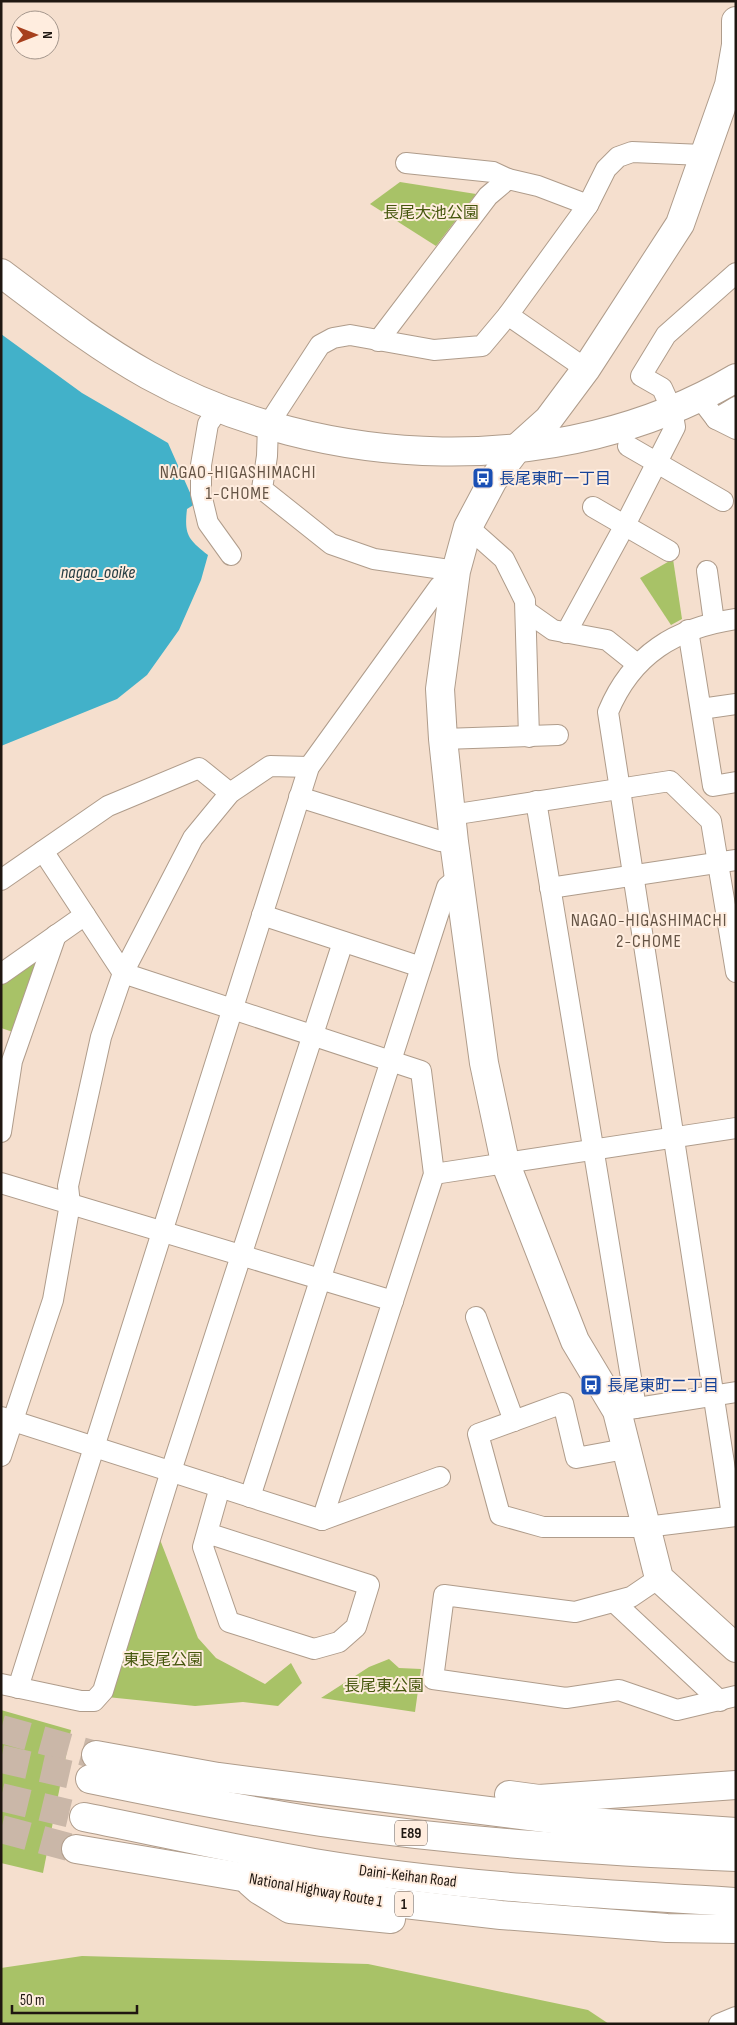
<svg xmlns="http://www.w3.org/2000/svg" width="737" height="2025" font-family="'Sofia Sans Condensed','Noto Sans JP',sans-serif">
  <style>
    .green { fill: #a8c267 }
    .water { fill: #42b1c9 }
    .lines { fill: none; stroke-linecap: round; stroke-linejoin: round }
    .highway-tunnel { stroke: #cab7a8; stroke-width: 28; stroke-dasharray: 28 14; stroke-linecap: butt }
    .street-casing { stroke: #af9c8b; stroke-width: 22 }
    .secondary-casing { stroke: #af9c8b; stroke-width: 30 }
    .highway-casing { stroke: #af9c8b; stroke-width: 30 }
    .street { stroke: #fff; stroke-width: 20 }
    .secondary { stroke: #fff; stroke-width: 28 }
    .highway { stroke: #fff; stroke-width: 28 }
    .labels { text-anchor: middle; stroke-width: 4; stroke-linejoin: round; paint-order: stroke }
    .shield { fill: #ffeddf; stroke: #62574f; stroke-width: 1 }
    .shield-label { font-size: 15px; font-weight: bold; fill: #1f1711 }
    .park-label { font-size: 16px; fill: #46570e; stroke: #ffeddf }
    .transit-label { font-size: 16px; fill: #164399; stroke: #ffeddf; text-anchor: start }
    .street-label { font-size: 16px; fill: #1f1711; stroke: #ffeddf }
    .neighbourhood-label { font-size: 18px; letter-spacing: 1px; fill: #655445; stroke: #ffeddf }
    .water-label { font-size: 18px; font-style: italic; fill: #253d43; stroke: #ffeddf }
  </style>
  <rect width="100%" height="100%" fill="#f5dfce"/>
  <g class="green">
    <polygon points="400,182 476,194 436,246 370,204"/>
    <polygon points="673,559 682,619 671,625 640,578"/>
    <polygon points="36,956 43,959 16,1033 1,1028 1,981"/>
    <polygon points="159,1537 198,1638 216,1658 265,1684 291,1663 302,1683 278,1706 243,1702 195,1706 107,1697"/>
    <polygon points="389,1659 399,1668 421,1669 415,1712 321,1698 369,1667"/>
    <polygon points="1,1710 71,1730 43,1873 1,1863"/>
    <polygon points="82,1956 368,1964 588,2010 609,2024 1,2024 1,1968"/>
  </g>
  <path class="water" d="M1 334 82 393 168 443 195 504 187 509C184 535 188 539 208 555L201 580 179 630 147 675 117 699 1 746Z"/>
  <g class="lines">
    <g class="highway-tunnel">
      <polyline points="1,1729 96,1755"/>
      <polyline points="1,1759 90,1779"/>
      <polyline points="1,1797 84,1817"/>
      <polyline points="1,1829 76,1849"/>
    </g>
    <g class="street-casing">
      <g id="street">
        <polyline points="406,163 493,172 508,179"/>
        <polyline points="508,315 586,369"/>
        <polyline points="378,341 488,196 508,179 538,186 588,205"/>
        <polyline points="700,398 716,419 736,429"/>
        <polyline points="219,408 208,424 201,465 201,494 208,523 231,555"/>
        <polyline points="716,419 736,407"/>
        <polyline points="628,446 723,501"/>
        <polyline points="593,507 669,551"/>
        <polyline points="468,527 504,559 525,601 529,737"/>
        <polyline points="456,571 374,559 331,544 262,489 267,456 268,425 320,345 333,338 350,335 434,350 482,346 508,315 588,205 606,169 618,157 632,152 703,155"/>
        <polyline points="707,571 714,622"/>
        <polyline points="526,611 553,630 607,640 637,664"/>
        <polyline points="688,630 713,786 736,782"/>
        <polyline points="566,633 625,525 675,427 672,410 662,388 641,376 666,335 736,273"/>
        <polyline points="701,709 736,704"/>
        <polyline points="443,739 558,735"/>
        <polyline points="299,797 440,841 454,842"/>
        <polyline points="536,801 636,1408"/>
        <polyline points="451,815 670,781 711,821 736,972"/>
        <polyline points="43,851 123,973 421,1071 434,1174 322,1520"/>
        <polyline points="1,880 108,806 199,768 230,793"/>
        <polyline points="550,888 736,860"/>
        <polyline points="262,915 421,967"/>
        <polyline points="1,974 85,915"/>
        <polyline points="1,1132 12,1061 56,935"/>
        <polyline points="434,1174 736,1128"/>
        <polyline points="1,1183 393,1301"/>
        <polyline points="476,1317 514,1421"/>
        <polyline points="624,1410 736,1392"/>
        <polyline points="1,1417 322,1520 440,1477"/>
        <polyline points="625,1449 576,1458 563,1403 478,1434 500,1515 543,1527 646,1527 736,1516"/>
        <polyline points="1,1456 53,1300 70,1204 68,1186 101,1037 123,973 193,838 230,793 270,766 309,767"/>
        <polyline points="250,1497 447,887 459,877"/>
        <path d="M732 1515 608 712C632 654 676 628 736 619"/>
        <polyline points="207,1533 369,1585 356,1627 339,1642 314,1649 229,1622 203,1547 220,1487"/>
        <polyline points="659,1578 631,1597 575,1612 444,1595 433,1679 566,1698 619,1690 677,1710 736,1696"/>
        <polyline points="614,1602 720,1701"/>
        <polyline points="1,1684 81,1701 94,1701 103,1691 171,1471 343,942"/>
        <polyline points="18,1688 309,767 439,587 456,571"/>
        <polyline points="719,2024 736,2017"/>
      </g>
    </g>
    <g class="secondary-casing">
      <g id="secondary">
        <polyline points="736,21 736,45 729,85 680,224 586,369 548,420 518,447 493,480 468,527 456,571 440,689 443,739 454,842 484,1063 505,1162 575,1341 617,1411 659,1578 736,1648"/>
        <path d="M1 273C49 309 96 346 148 375 323 472 562 481 736 378"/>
      </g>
    </g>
    <g class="highway-casing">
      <g id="highway">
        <polyline points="96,1755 218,1777 561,1820 736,1832"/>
        <path d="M90 1779C167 1795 243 1810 321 1822 459 1842 597 1851 736 1857"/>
        <polyline points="509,1795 539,1799 736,1785"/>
        <path d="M84 1817C160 1832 237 1850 314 1863 453 1886 595 1894 736 1902"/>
        <polyline points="76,1849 396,1903 501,1915 667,1928 736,1929"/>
        <polyline points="250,1882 259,1890 290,1909 391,1919"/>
      </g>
    </g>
    <use href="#street" class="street"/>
    <use href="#secondary" class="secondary"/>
    <use href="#highway" class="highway"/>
  </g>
  <defs>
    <g id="bus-square" transform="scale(1.125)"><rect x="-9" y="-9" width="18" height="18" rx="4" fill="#1a4fb4" stroke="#ffeddf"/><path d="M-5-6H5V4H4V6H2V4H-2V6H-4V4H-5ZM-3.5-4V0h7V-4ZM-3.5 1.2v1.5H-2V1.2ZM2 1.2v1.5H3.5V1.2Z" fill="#fff"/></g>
  </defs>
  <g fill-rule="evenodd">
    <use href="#bus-square" x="483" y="478"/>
    <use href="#bus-square" x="591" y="1385"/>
  </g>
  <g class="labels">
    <g class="shield">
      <rect x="395" y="1820.5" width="32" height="25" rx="4"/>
      <rect x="395" y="1891.5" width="18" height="25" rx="4"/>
    </g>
    <g class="shield-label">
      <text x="411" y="1838">E89</text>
      <text x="404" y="1909">1</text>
    </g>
    <g class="park-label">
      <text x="431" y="218">長尾大池公園</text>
      <text x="163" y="1665">東長尾公園</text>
      <text x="384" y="1691">長尾東公園</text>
    </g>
    <g class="transit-label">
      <text x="499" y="484">長尾東町一丁目</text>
      <text x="607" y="1391">長尾東町二丁目</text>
    </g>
    <g class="street-label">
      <text transform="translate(408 1875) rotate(7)" y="6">Daini-Keihan Road</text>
      <text transform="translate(316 1889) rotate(10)" y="6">National Highway Route 1</text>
    </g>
    <g class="neighbourhood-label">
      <text x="238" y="478">NAGAO-HIGASHIMACHI<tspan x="238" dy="21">1-CHOME</tspan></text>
      <text x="649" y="926">NAGAO-HIGASHIMACHI<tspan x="649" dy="21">2-CHOME</tspan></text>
    </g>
    <g class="water-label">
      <text x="98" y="578">nagao_ooike</text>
    </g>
  </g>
  <rect width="737" height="2025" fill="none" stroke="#1f1711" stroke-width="5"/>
  <g transform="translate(35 35) rotate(90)"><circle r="24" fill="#ffeddf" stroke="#a5978d"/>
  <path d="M0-4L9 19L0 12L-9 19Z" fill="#a7401d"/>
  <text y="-8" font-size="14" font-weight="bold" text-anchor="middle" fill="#1f1711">N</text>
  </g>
  <path d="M12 2005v8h125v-8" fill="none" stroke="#1f1711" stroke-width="2.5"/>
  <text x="20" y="2005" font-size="15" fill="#1f1711" stroke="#ffeddf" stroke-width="4" paint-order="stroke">50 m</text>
</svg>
